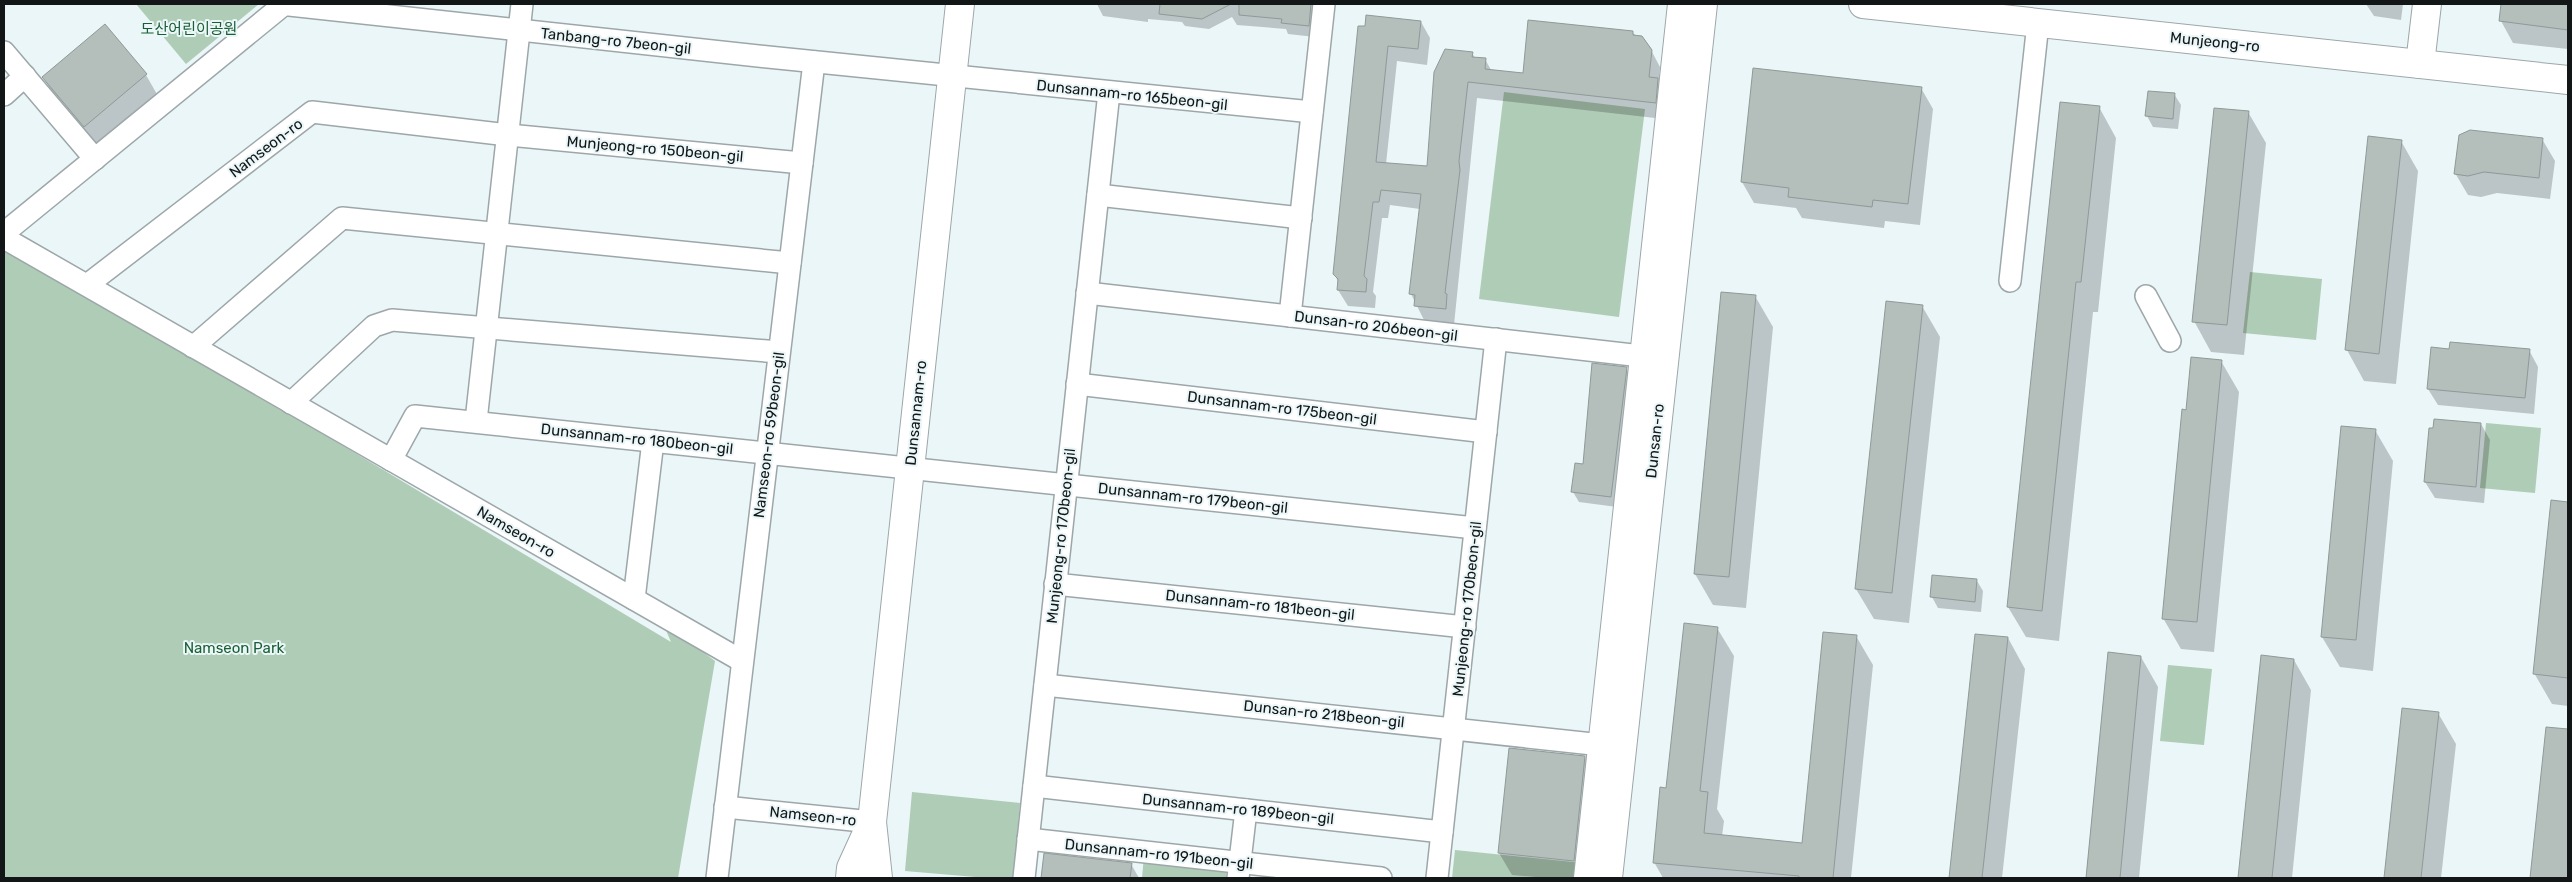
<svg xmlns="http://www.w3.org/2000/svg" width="2572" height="882" font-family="Rubik,'Noto Sans KR',sans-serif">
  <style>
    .green { fill: #afccb6 }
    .shadow { fill: #0003 }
    .building { fill: #b4bfbc; stroke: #8f9a97 }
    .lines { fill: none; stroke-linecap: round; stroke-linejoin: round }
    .minor-casing { stroke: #9da7a9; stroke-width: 24 }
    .secondary-casing { stroke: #9da7a9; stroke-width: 30 }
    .minor { stroke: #fff; stroke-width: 21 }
    .secondary { stroke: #fff; stroke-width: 28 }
    .labels { text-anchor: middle; stroke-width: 4; stroke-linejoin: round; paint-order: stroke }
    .park-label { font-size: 15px; fill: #1a5f34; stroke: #eaf6f8 }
    .street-label { font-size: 15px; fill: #121617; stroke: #eaf6f8 }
  </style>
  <rect width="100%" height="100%" fill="#eaf6f8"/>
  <g class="green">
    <polygon points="136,4 259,4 186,64"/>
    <polygon points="1504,92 1645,109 1619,317 1479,299"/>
    <polygon points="4,243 671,642 662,621 715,661 678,878 4,878"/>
    <polygon points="2250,272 2322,279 2316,340 2243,333"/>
    <polygon points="2486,423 2541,428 2535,493 2480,488"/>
    <polygon points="2168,665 2212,669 2204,745 2160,741"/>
    <polygon points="912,792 1020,803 1013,878 987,878 905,871"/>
    <polygon points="1455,850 1592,864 1591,878 1452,878"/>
    <polygon points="1144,856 1227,866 1226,878 1142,878"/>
  </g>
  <g class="shadow">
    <polygon points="1097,4 1324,4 1315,37 1288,34 1286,29 1237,25 1232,17 1209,29 1185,26 1182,22 1148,19 1148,22 1103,16"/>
    <polygon points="2366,4 2403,4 2401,20 2374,16"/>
    <polygon points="2503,4 2568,4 2568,49 2513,43 2501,21"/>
    <polygon points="1421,22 1430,38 1427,65 1397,61 1386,164 1428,167 1472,53 1475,58 1485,59 1491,70 1524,74 1632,32 1651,50 1660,67 1659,82 1667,96 1664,119 1477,98 1454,325 1425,322 1411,294 1420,209 1390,205 1388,218 1382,218 1373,292 1376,296 1375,308 1348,306 1338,290 1339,283 1334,274 1360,27"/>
    <polygon points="105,25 146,75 158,96 97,147 56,99 43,77"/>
    <polygon points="1921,88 1933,109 1920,225 1885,221 1884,228 1802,218 1796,208 1754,203 1742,182"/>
    <polygon points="2174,94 2181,105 2178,129 2153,127 2147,116"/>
    <polygon points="2099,107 2116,138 2098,312 2093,312 2059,641 2026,637 2008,607"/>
    <polygon points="2248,112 2266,143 2244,355 2211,352 2194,321"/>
    <polygon points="2542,139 2555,161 2550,199 2497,193 2481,197 2468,195 2455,173"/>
    <polygon points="2401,141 2418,171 2396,384 2364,381 2347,350"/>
    <polygon points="1755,296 1773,327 1746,608 1713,605 1695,574"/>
    <polygon points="1922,306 1940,337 1909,623 1874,619 1856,589"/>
    <polygon points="2451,350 2529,350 2538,367 2534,414 2438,405 2428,389"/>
    <polygon points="2221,361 2239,392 2214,652 2181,649 2163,618 2187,411"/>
    <polygon points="1626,368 1633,379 1617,507 1579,502 1573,492"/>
    <polygon points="2481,424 2490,440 2484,503 2435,498 2425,482"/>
    <polygon points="2375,430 2393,461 2373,671 2340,667 2322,637"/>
    <polygon points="2553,501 2568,503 2568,706 2552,704 2534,673"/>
    <polygon points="1977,581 1983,591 1981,612 1938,608 1932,597"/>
    <polygon points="1717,628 1734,656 1717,809 1724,821 1722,836 1804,845 1856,636 1873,665 1851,878 1663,878 1654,862 1668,789"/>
    <polygon points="1976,635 2008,638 2025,669 2002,878 1950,878"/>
    <polygon points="2109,654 2141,657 2158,687 2139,878 2086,878"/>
    <polygon points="2262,657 2294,660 2311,690 2292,878 2239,878"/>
    <polygon points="2403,710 2438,713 2456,744 2441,878 2386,878"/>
    <polygon points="2547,729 2568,731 2568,878 2532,878"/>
    <polygon points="1510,749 1585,757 1597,778 1586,878 1548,878 1512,875 1499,853"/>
    <polygon points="1045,855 1131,864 1139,878 1043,878"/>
  </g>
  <g class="building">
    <polygon points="1160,4 1231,4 1202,19 1159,14"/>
    <polygon points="1239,4 1311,4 1309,26 1281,23 1282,19 1239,15"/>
    <polygon points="2501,4 2568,4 2568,30 2499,21"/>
    <polygon points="1366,15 1421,21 1418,49 1388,46 1376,162 1427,166 1434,72 1445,49 1473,52 1472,57 1486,58 1485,69 1523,73 1528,20 1633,31 1633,35 1642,36 1652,50 1649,77 1658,78 1656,103 1468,82 1459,161 1460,170 1445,293 1447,294 1446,309 1414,306 1415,295 1409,294 1421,194 1381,190 1379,202 1373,202 1364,276 1367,279 1366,292 1337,290 1338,279 1333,274 1358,26 1365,26"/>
    <polygon points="105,24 147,74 84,127 42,77"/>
    <polygon points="1753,68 1922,87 1908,204 1873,200 1872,207 1788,197 1789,188 1741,182"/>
    <polygon points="2148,91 2175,93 2173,119 2145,116"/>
    <polygon points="2060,102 2100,106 2081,282 2076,282 2042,611 2007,607"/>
    <polygon points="2214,108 2249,111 2227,325 2192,322"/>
    <polygon points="2470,130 2543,138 2539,178 2484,172 2468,176 2454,174 2459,135"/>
    <polygon points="2368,136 2402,140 2379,354 2345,350"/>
    <polygon points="1721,292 1756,295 1729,577 1694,574"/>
    <polygon points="1886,301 1923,305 1892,593 1855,589"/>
    <polygon points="2450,342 2530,349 2525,398 2427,389 2431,347 2449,349"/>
    <polygon points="2191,357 2222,360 2197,622 2162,619 2182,409 2186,410"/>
    <polygon points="1592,363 1627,367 1611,497 1571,492 1575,463 1583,464"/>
    <polygon points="2434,419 2481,423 2476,487 2424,482 2429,428 2433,428"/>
    <polygon points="2341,426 2376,429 2356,640 2321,637"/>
    <polygon points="2551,500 2568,502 2568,678 2533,674"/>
    <polygon points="1932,575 1977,579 1975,602 1930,597"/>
    <polygon points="1684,623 1718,627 1700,791 1708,792 1704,833 1802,843 1823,632 1857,635 1833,878 1799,878 1799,876 1653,863 1660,787 1666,788"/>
    <polygon points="1975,634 2008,637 1982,878 1949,878"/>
    <polygon points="2108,652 2141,656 2120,878 2086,878"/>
    <polygon points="2261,655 2294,659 2272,878 2238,878"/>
    <polygon points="2402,708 2439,712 2421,878 2384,878"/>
    <polygon points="2546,727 2568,729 2568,878 2530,878"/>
    <polygon points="1509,748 1585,756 1574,861 1498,853"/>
    <polygon points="1044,853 1132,863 1130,878 1041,878"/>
  </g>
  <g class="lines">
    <g class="minor-casing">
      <g id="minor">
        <polyline points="280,4 768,57 1312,112"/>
        <polyline points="4,52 95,159"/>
        <polyline points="4,95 25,76"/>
        <polyline points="1098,195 1301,218"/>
        <polyline points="4,233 282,6"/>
        <polyline points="4,238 742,661"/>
        <polyline points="2010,281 2038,23"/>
        <polyline points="87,285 312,112 508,135 802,163"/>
        <polyline points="1087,293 1659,358"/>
        <polyline points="2146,296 2170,341"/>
        <polyline points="1290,316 1324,4"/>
        <polyline points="193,347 342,218 790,263"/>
        <polyline points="1077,384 1486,432"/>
        <polyline points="291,403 374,326 392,320 779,352"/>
        <polyline points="476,421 522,4"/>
        <polyline points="391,460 415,416 1475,528"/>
        <polyline points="1055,584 1465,627"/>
        <polyline points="634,599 653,441"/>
        <polyline points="1045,685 1602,745"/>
        <polyline points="1034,786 1442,832"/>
        <polyline points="725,807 872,822"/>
        <polyline points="1028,839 1381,878"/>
        <polyline points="717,878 814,62"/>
        <polyline points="1024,878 1109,92"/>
        <polyline points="1238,878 1246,810"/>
        <polyline points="1437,878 1496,339"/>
      </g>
    </g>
    <g class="secondary-casing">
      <g id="secondary">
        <polyline points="1863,4 2568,80"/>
        <polyline points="2420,64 2427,4"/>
        <polyline points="850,878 851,868 872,822"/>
        <polyline points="878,878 872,822 960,4"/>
        <polyline points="1588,878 1682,4"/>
        <polyline points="1608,878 1703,4"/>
      </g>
    </g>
    <use href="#minor" class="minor"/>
    <use href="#secondary" class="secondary"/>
  </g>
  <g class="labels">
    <g class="park-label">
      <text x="189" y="34">도산어린이공원</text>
      <text x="234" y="653">Namseon Park</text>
    </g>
    <g class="street-label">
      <text transform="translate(616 41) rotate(6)" y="5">Tanbang-ro 7beon-gil</text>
      <text transform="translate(2215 42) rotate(6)" y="5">Munjeong-ro</text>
      <text transform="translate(1132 95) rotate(6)" y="5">Dunsannam-ro 165beon-gil</text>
      <text transform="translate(266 148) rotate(-37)" y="5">Namseon-ro</text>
      <text transform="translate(655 149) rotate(5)" y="5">Munjeong-ro 150beon-gil</text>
      <text transform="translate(1376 326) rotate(7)" y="5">Dunsan-ro 206beon-gil</text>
      <text transform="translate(1282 408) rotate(7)" y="5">Dunsannam-ro 175beon-gil</text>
      <text transform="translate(916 413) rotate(-84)" y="5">Dunsannam-ro</text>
      <text transform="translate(769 435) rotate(-83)" y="5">Namseon-ro 59beon-gil</text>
      <text transform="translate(637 439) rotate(6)" y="5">Dunsannam-ro 180beon-gil</text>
      <text transform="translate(1655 441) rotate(-84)" y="5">Dunsan-ro</text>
      <text transform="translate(1193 498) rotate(6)" y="5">Dunsannam-ro 179beon-gil</text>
      <text transform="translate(516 532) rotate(30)" y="5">Namseon-ro</text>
      <text transform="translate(1061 536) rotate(-84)" y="5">Munjeong-ro 170beon-gil</text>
      <text transform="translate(1260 605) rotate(6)" y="5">Dunsannam-ro 181beon-gil</text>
      <text transform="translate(1467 609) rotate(-84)" y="5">Munjeong-ro 170beon-gil</text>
      <text transform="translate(1324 714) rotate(6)" y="5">Dunsan-ro 218beon-gil</text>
      <text transform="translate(1238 809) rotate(6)" y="5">Dunsannam-ro 189beon-gil</text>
      <text transform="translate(813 816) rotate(6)" y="5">Namseon-ro</text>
      <text transform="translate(1159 854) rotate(6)" y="5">Dunsannam-ro 191beon-gil</text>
    </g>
  </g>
  <rect width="2572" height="882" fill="none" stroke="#121617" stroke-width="10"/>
</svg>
